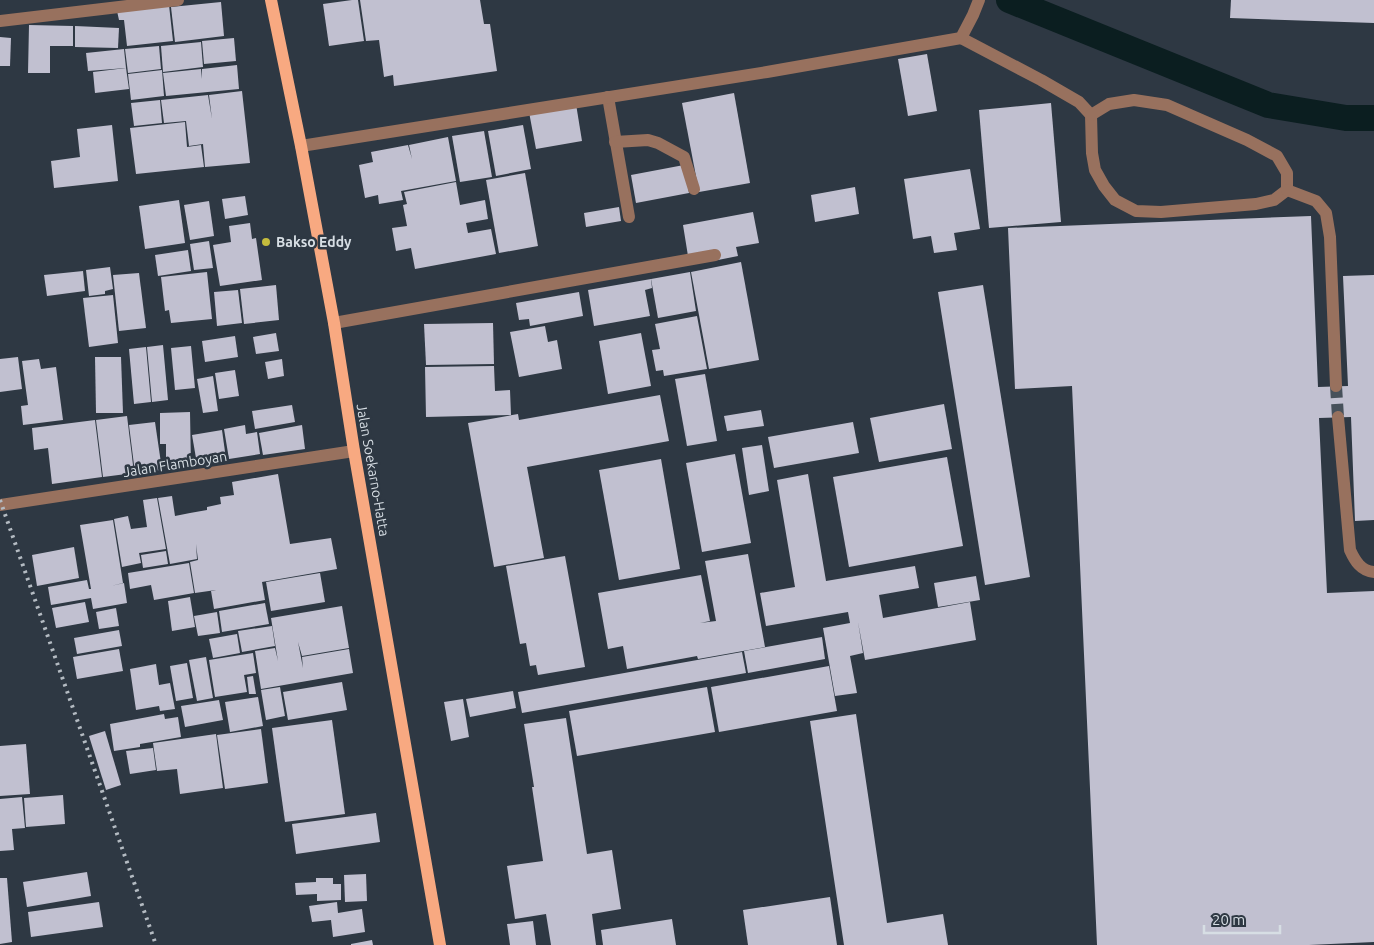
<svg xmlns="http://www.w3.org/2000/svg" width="1374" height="945" font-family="Ubuntu,sans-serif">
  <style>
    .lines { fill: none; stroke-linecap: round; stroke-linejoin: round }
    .canal { stroke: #0b1e20; stroke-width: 26 }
    .building { fill: #c1c0d0 }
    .minor-tunnel { stroke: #47515b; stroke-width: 12; stroke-dasharray: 12 6; stroke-linecap: butt }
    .minor { stroke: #98715e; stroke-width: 12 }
    .major { stroke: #f8a981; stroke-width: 12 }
    .rail { stroke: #b4bbc2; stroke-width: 4; stroke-dasharray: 2.5 5; stroke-linecap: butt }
    .poi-dot { fill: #c5bc3d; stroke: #2e3843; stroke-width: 2 }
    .labels { text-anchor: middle; stroke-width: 5; stroke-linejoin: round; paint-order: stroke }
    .poi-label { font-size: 14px; font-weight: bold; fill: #d7dee4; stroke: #2e3843; text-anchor: start }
    .street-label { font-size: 14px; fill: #d7dee4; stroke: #2e3843 }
  </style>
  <rect width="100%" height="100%" fill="#2e3843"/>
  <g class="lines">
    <polyline class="canal" points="1009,0 1268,105 1346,118 1374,118"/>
  </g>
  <g class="building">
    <polygon points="352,0 358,0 364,41 329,46 323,4"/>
    <polygon points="360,0 480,0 484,24 490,24 497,71 394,86 393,75 384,77 379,40 366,41"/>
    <polygon points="1231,0 1374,0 1374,23 1230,18"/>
    <polygon points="221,2 224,36 175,42 171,7"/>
    <polygon points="169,5 173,41 127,46 124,20 119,20 117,11"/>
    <polygon points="29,25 73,26 73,46 50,46 50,73 28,73"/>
    <polygon points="75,26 119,28 118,48 75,47"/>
    <polygon points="0,37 11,38 10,66 0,66"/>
    <polygon points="234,38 236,61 204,64 202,41"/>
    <polygon points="201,42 203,67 163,72 161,46"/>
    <polygon points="159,46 161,69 128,73 125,49"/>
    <polygon points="124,49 126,68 88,71 86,53"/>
    <polygon points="927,54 937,111 908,116 898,59"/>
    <polygon points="237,65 239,89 166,96 163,73 201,69 202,79 202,69"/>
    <polygon points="126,68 129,89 95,93 93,72"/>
    <polygon points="162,70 164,96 131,100 128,74"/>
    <polygon points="242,91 250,163 205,167 203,144 189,146 186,121 164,123 161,100 208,95 212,119 209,95"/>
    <polygon points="734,93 750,183 699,192 682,103"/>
    <polygon points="160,100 162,123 134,126 131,103"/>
    <polygon points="1051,103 1061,222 989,228 979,110"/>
    <polygon points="576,104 582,141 536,149 529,112"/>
    <polygon points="185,122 187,147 201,145 204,167 136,174 130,128"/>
    <polygon points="112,125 118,181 54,188 51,161 80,157 77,129"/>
    <polygon points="523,125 531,169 496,176 488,131"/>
    <polygon points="484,131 492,177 460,182 452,136"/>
    <polygon points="448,137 456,181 401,191 403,200 379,204 378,195 365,198 359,165 373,162 371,152 408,145 412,159 409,145"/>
    <polygon points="684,165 689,193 636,203 631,175"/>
    <polygon points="970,169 980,229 954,233 957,250 934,253 931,236 913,239 904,179"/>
    <polygon points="525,173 538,246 499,253 486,180"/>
    <polygon points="456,182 460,205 485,200 488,219 466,223 468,233 491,229 496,254 415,269 411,248 396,251 392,228 407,226 403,205 407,204 404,192"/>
    <polygon points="855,187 859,214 815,222 811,195"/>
    <polygon points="245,196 248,215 225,219 222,199"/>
    <polygon points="179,200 185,243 145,249 139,206"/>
    <polygon points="209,201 214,236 190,240 184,205"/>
    <polygon points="619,207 621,221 586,227 584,213"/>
    <polygon points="753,212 759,243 736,247 738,256 718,260 688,256 683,225"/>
    <polygon points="1311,216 1318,387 1348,386 1343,276 1374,275 1374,520 1355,521 1351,417 1319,418 1327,593 1374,591 1374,942 1309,945 1097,945 1072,386 1015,389 1008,228"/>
    <polygon points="250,223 252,239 256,238 262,280 220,286 213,245 231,242 229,226"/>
    <polygon points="209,241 213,268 194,270 190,244"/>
    <polygon points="188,250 191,271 158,276 155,255"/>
    <polygon points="741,262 759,360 709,369 691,272"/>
    <polygon points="110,267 113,289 105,291 105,294 89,296 86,270"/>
    <polygon points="83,271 85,291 47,296 44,275"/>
    <polygon points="207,272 212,319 171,323 169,310 165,311 161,277"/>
    <polygon points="690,272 696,311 658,318 651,279"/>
    <polygon points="139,273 146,328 119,331 113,275"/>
    <polygon points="651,279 652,288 645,290 650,316 594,326 588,290"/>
    <polygon points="276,285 279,320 244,324 240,289"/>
    <polygon points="983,285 1030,577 985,585 938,292"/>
    <polygon points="238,290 242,323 217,326 214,292"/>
    <polygon points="579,292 583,316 530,326 529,319 519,320 516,303"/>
    <polygon points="113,295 118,343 89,347 83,298"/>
    <polygon points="697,316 707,369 664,376 663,370 656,371 652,350 660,349 655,324"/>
    <polygon points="493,323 494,364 426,365 424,324"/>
    <polygon points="545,326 548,342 557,340 562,369 519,377 510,332"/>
    <polygon points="276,333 279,351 256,354 253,337"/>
    <polygon points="641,333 651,386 608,394 599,341"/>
    <polygon points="235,336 238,357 205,362 202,341"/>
    <polygon points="163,345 168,400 152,402 147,347"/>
    <polygon points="191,346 195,388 175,390 171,348"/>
    <polygon points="146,347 151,402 134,404 129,349"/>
    <polygon points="18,357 22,389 0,392 0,359"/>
    <polygon points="95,357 121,357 123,413 96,413"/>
    <polygon points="39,359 41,369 56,367 63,420 23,425 21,406 28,405 22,361"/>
    <polygon points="282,359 284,376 268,379 265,362"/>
    <polygon points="494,366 495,391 510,390 511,415 426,417 425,367"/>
    <polygon points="235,370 239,396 219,399 215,373"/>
    <polygon points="705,374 717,441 687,446 675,379"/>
    <polygon points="213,376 218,411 203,413 197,379"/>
    <polygon points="660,395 669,441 527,467 544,558 494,567 468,423 518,414 519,420"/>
    <polygon points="944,404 952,449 879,462 870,418"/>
    <polygon points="292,405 295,422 255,429 252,411"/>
    <polygon points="761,410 764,426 727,431 724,416"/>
    <polygon points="190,412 191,467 166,468 166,444 160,444 160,413"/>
    <polygon points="127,416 134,473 103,477 96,420"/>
    <polygon points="95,420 102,477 52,484 48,448 34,450 32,428"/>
    <polygon points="155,422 162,470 135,473 129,425"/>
    <polygon points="853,422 859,453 774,468 768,437"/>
    <polygon points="245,425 246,434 257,432 260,454 229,459 224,429"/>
    <polygon points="302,425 305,449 263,455 259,433"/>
    <polygon points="222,430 226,459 197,464 192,435"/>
    <polygon points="762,445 769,491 749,495 742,448"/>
    <polygon points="735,454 751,543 702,552 686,463"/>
    <polygon points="947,457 963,546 849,567 833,477"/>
    <polygon points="661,459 680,569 619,580 599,470"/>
    <polygon points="278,474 290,544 331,538 337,569 262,582 265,600 214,609 211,591 216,590 195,593 190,562 198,560 196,544 197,559 170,564 158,498 172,496 175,516 190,513 207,510 207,507 221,504 220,497 234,495 232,482"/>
    <polygon points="808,474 826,581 915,566 919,588 879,595 883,618 970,602 976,640 865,660 858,622 863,653 850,656 857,693 835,696 823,628 850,623 848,612 766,626 760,593 795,587 777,480"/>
    <polygon points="157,498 166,549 139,553 141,563 122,567 114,519 128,516 131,529 147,527 143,500"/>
    <polygon points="113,520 123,583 111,586 124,583 127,603 93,609 91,598 51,605 48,587 87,580 89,589 91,589 80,525"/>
    <polygon points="74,547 79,578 37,586 32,555"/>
    <polygon points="166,551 168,564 143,568 141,555"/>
    <polygon points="748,554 765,647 698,659 697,656 627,669 623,646 608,649 598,593 701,575 710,621 700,623 716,621 705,561"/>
    <polygon points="565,556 585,667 538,675 536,665 530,666 526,643 520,644 506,566"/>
    <polygon points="189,563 194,593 154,600 151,585 130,589 128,573"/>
    <polygon points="320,573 325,602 271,611 266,582"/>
    <polygon points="976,576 980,600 938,607 934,583"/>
    <polygon points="190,597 195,627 172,631 168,601"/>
    <polygon points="85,602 89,622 56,628 52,608"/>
    <polygon points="265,603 269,624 222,632 219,611"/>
    <polygon points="342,606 349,648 302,656 298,642 303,668 302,657 349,649 353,673 261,689 255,651 275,648 278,661 271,618"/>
    <polygon points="116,608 119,626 99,629 96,612"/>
    <polygon points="217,612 220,633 198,636 194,616"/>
    <polygon points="272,626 275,646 242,652 238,631"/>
    <polygon points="119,630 122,646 77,654 74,638"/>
    <polygon points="237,634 240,653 213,658 209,639"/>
    <polygon points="822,637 825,659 748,673 744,651"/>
    <polygon points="119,649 123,671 77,679 73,657"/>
    <polygon points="742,652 746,673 522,713 518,692"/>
    <polygon points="253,653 256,673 244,675 247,692 215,697 209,660"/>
    <polygon points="206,657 213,698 197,701 189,660"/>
    <polygon points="187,663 193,698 176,701 170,666"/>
    <polygon points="156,664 159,685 170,683 175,709 160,711 159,706 136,710 130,669"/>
    <polygon points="829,666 837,711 719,732 711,687"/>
    <polygon points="253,676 256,694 249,694 247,677"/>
    <polygon points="342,682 347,710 288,720 283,692"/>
    <polygon points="280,687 285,716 266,720 261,690"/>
    <polygon points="707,687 715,732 577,756 569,711"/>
    <polygon points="513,691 516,708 470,717 466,699"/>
    <polygon points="258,697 263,726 230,732 225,702"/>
    <polygon points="463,699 469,737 451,741 444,702"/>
    <polygon points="219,700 223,720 185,727 181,706"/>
    <polygon points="164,714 165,719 178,717 181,737 140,744 140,747 114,751 110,724"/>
    <polygon points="856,714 887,923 943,914 948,945 844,945 810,721"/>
    <polygon points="566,718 587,854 612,850 621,909 592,914 596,945 551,945 546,914 515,919 507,866 543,861 532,787 534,787 524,724"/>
    <polygon points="332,720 345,814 285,822 272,728"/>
    <polygon points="261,729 268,783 225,789 217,735"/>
    <polygon points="105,731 121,785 106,790 89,736"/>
    <polygon points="216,734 223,788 180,794 177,769 157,771 153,743"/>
    <polygon points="26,744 30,794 0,796 0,746"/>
    <polygon points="153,748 156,770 130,774 126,751"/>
    <polygon points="63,795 65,824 26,827 24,798"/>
    <polygon points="22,797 25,828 12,829 14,850 0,851 0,799"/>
    <polygon points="376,813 380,842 296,854 292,824"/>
    <polygon points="87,872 91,896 27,907 23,882"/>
    <polygon points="366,874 367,901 345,902 344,875"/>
    <polygon points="0,878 7,878 12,942 0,944"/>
    <polygon points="316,878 333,878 333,884 341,884 341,900 317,901 317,894 296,895 295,883 316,882"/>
    <polygon points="830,897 837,945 748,945 743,910"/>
    <polygon points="99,902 103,927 31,937 28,912"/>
    <polygon points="337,902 338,913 362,909 365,932 333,937 331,920 312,922 309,906"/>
    <polygon points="672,919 676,945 603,945 601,930"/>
    <polygon points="533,921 536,945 510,945 507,924"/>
    <polygon points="372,940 373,945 351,945 351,944"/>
  </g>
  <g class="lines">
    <polyline class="minor-tunnel" points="1336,386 1338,417"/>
    <g class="minor">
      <polyline points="0,21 178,0"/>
      <polyline points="961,38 1041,80 1079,102 1091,115 1092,153 1095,170 1104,186 1115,200 1136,211 1161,212 1256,204 1274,200 1287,190"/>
      <polyline points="608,97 629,217"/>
      <polyline points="1091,115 1109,104 1134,100 1167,105 1247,140 1277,156 1287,173 1287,190"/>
      <polyline points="615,142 648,140 658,143 684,157 694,189"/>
      <polyline points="301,146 767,72 961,38 973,15 979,0"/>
      <polyline points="1287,190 1316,201 1326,213 1330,237 1336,386"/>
      <polyline points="334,323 715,255"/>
      <path d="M1338 417 1350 550C1355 561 1361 571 1374 572"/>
      <polyline points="0,505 354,451"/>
    </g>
    <polyline class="major" points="271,0 301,146 334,323 354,451 440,945"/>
    <polyline class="rail" points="0,500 156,945"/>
  </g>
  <circle class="poi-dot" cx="266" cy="242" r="5"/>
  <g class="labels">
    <g class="poi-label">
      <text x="276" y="247">Bakso Eddy</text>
    </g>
    <g class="street-label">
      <text transform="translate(175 464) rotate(-9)" y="5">Jalan Flamboyan</text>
      <text transform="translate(373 470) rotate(80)" y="5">Jalan Soekarno-Hatta</text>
    </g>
  </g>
  <path d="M1204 925v8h76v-8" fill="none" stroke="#d7dee4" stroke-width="2.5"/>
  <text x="1212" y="925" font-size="15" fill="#d7dee4" stroke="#2e3843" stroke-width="4" paint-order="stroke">20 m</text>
</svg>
